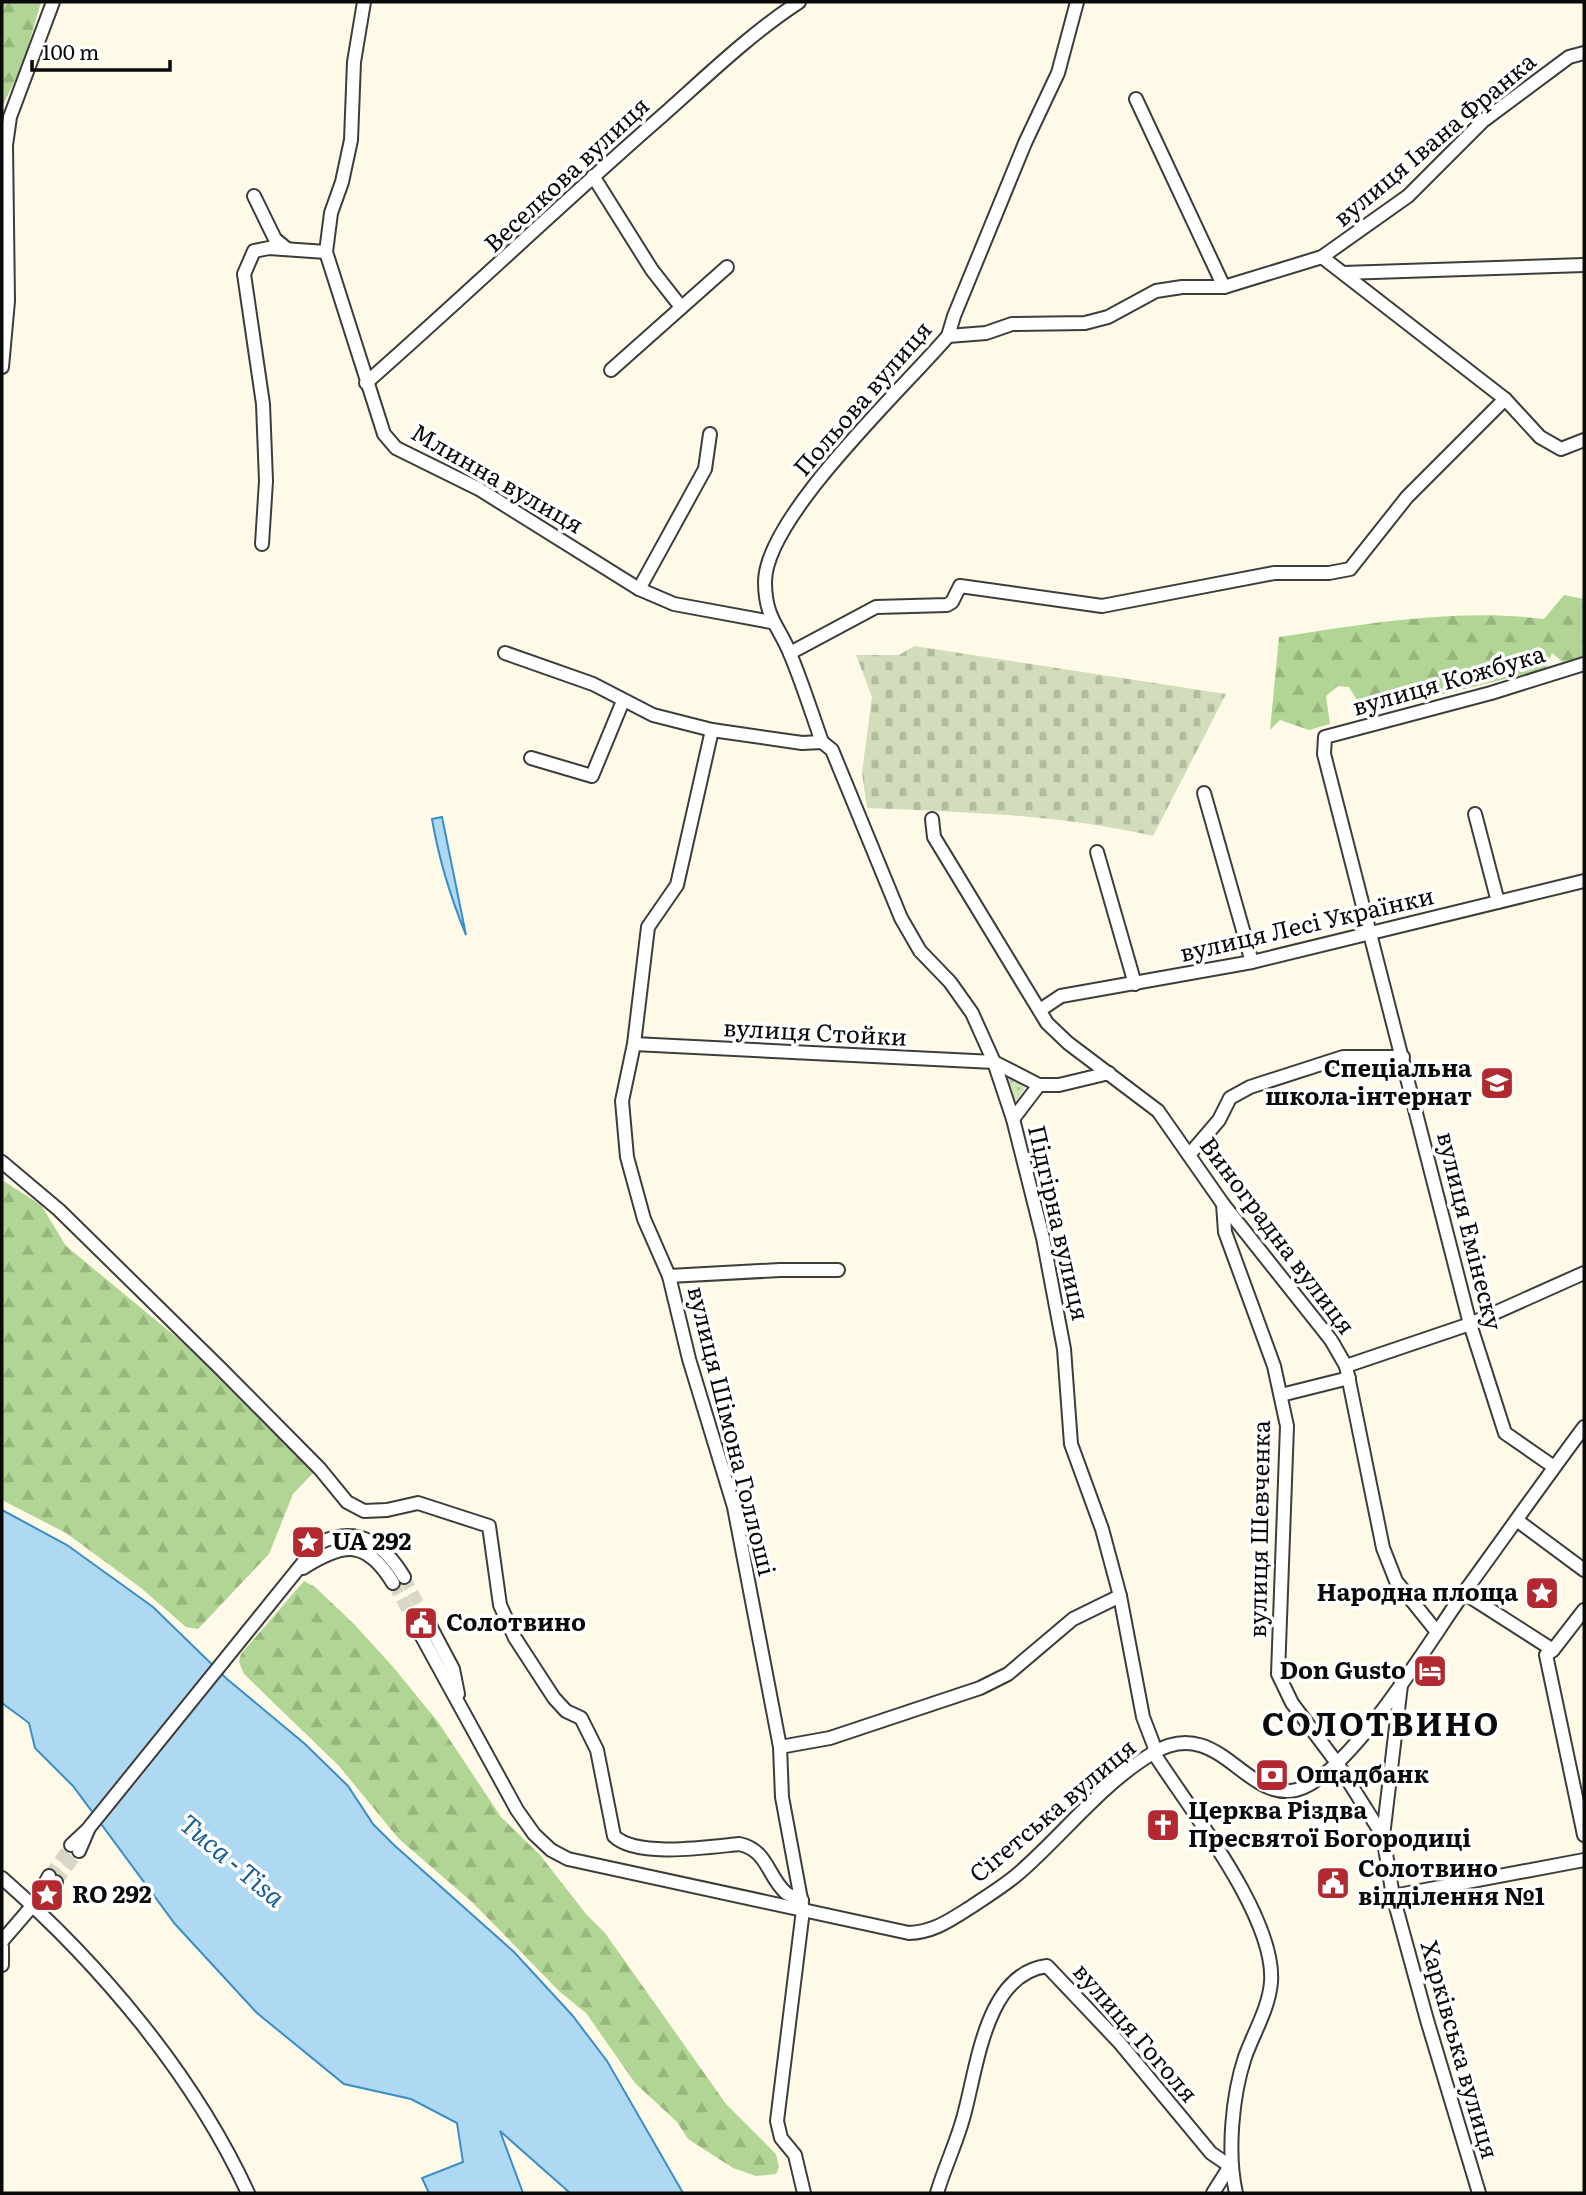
<svg xmlns="http://www.w3.org/2000/svg" width="1586" height="2195" font-family="Literata,serif">
  <style>
    .grass { fill: url(#grass-dots) }
    .forest { fill: url(#forest-firs) }
    .cemetery { fill: url(#cemetery-stones) }
    .water { fill: #afd9f3; stroke: #398ec6; stroke-width: 2 }
    .lines { fill: none; stroke-linecap: round; stroke-linejoin: round }
    .minor-tunnel { stroke: #d9d6c6; stroke-width: 12; stroke-dasharray: 12 6; stroke-linecap: butt }
    .minor-casing { stroke: #3d3d3d; stroke-width: 16 }
    .minor { stroke: #fff; stroke-width: 12 }
    .labels { text-anchor: middle; stroke-width: 7; stroke-linejoin: round; paint-order: stroke }
    .street-label { font-size: 24px; fill: #0a0a0a; stroke: #fff }
    .poi-label { font-size: 24px; font-weight: bold; fill: #0a0a0a; stroke: #fff; text-anchor: start }
    .water-label { font-size: 26px; font-style: italic; fill: #1b5f94; stroke: #fff }
    .district-label { font-size: 32px; font-weight: bold; letter-spacing: 2px; fill: #0a0a0a; stroke: #fff }
  </style>
  <defs>
    <pattern id="grass-dots" width="8" height="8" patternUnits="userSpaceOnUse" patternTransform="scale(1.75)"><rect width="8" height="8" fill="#cee5b4"/><path d="M2 2h.1M6 6h.1" fill="none" stroke="#b0c399" stroke-width="1.8" stroke-linecap="round"/></pattern>
    <pattern id="forest-firs" width="22" height="20" patternUnits="userSpaceOnUse" patternTransform="scale(1.75)"><rect width="22" height="20" fill="#b1d594"/><path d="M5 1l3.5 6h-7zM16 11l3.5 6h-7z" fill="#97b67e"/></pattern>
    <pattern id="cemetery-stones" width="16" height="16" patternUnits="userSpaceOnUse" patternTransform="scale(1.75)"><rect width="16" height="16" fill="#d2ddbb"/><path d="M2 7V4a2 2 0 0 1 4 0v3zM10 15v-3a2 2 0 0 1 4 0v3z" fill="#b3bc9f"/></pattern>
  </defs>
  <rect width="100%" height="100%" fill="#fefae7"/>
  <polygon class="grass" points="1009,1074 1025,1088 1017,1100 1013,1100 1005,1077"/>
  <g class="forest">
    <polygon points="2,2 41,2 23,64 2,107"/>
    <path d="M1564 595 1584 599V656L1563 662 1552 653 1546 669 1407 703 1361 707 1349 687 1338 686 1326 696 1330 724 1309 730 1280 720 1270 730 1279 637C1366 624 1457 608 1544 619Z"/>
    <polygon points="2,1180 41,1205 66,1246 192,1350 313,1473 293,1494 269,1554 198,1629 186,1627 141,1588 66,1533 2,1500"/>
    <polygon points="304,1581 315,1587 354,1624 394,1668 438,1722 501,1817 540,1855 586,1914 605,1933 726,2104 776,2154 779,2167 776,2174 756,2176 733,2168 688,2139 677,2122 635,2083 586,2013 560,1992 472,1902 399,1839 339,1766 244,1674 239,1662 241,1654"/>
  </g>
  <path class="cemetery" d="M914 646 1226 694 1153 836C1058 814 964 812 867 808L862 773 872 697 856 655H899Z"/>
  <g class="water">
    <path d="M442 817 466 935C450 896 439 860 432 819Z"/>
    <polygon points="2,1510 67,1545 153,1607 227,1679 305,1744 348,1786 373,1824 394,1845 514,1952 572,2015 607,2061 683,2193 570,2193 500,2131 523,2193 429,2193 422,2178 463,2162 457,2123 411,2099 344,2084 257,2013 175,1924 73,1786 35,1748 29,1723 2,1703"/>
  </g>
  <g class="lines">
    <g class="minor-tunnel">
      <polyline points="404,1577 426,1618"/>
      <polyline points="393,1583 415,1624"/>
      <polyline points="49,1876 71,1845"/>
      <polyline points="56,1882 79,1851"/>
    </g>
    <g class="minor-casing">
      <g id="minor">
        <polyline points="364,2 354,62 351,140 342,182 331,213 326,252 384,434 396,448 479,489 639,589 674,604 771,622"/>
        <polyline points="1136,99 1224,287"/>
        <polyline points="593,176 652,270 681,307"/>
        <polyline points="254,196 275,239 287,249"/>
        <polyline points="1322,257 1505,399 1540,437 1561,449 1584,440"/>
        <polyline points="1343,273 1584,265"/>
        <polyline points="948,336 986,333 1012,324 1085,323 1108,317 1156,291 1182,287 1224,287 1322,257 1408,196 1483,121 1569,57 1584,53"/>
        <polyline points="2,367 8,301 6,145 10,117 53,2"/>
        <polyline points="611,370 727,267"/>
        <path d="M366 383C466 295 563 202 663 115 707 76 750 34 799 2"/>
        <polyline points="262,544 266,481 263,404 244,274 254,251 269,248 326,252"/>
        <polyline points="639,589 705,469 710,434"/>
        <polyline points="505,653 593,684 653,715 712,730 802,743 822,742"/>
        <polyline points="790,653 876,607 947,605 952,602 960,586 1102,606 1274,573 1329,573 1350,569 1407,497 1505,399"/>
        <polyline points="712,730 677,885 648,927 634,1044 622,1101 627,1157 644,1219 669,1276 689,1359 734,1507 780,1747 782,1797 803,1910 777,2121 781,2138 795,2155 804,2193"/>
        <polyline points="822,742 832,750 901,918 920,951 950,982 972,1013 994,1062 1013,1119 1043,1238 1064,1349 1071,1444 1102,1529 1120,1596 1143,1717 1156,1751"/>
        <path d="M822 742C812 714 803 685 791 656 780 627 765 619 765 582 765 517 904 388 948 336L954 316 1025 143 1058 73 1077 2"/>
        <polyline points="531,758 592,776 623,701"/>
        <polyline points="1204,793 1252,962"/>
        <polyline points="1475,814 1498,902"/>
        <polyline points="932,819 934,837 1047,1023 1068,1043 1158,1111 1223,1204 1331,1340 1346,1366 1470,1324 1584,1273"/>
        <polyline points="1097,852 1135,984"/>
        <polyline points="1040,1010 1061,996 1252,962 1584,881"/>
        <polyline points="634,1044 994,1062 1039,1085 1059,1085 1109,1073"/>
        <polyline points="1013,1119 1039,1085"/>
        <polyline points="1189,1155 1219,1120 1230,1098 1250,1087 1343,1057 1403,1057"/>
        <path d="M2 1162 59 1210 220 1368 320 1469 347 1502 364 1511 387 1510 418 1503 489 1526 500 1605 515 1638 554 1698 566 1711 581 1718 597 1750 614 1836C636 1858 709 1847 739 1844 768 1850 767 1876 786 1893 790 1896 798 1898 802 1900"/>
        <polyline points="1223,1204 1225,1232 1274,1366 1287,1426 1278,1674 1292,1703 1337,1763 1383,1836"/>
        <polyline points="669,1276 780,1270 838,1270"/>
        <polyline points="1346,1366 1383,1548 1396,1581 1437,1632"/>
        <polyline points="1281,1395 1349,1378"/>
        <polyline points="1554,1467 1505,1433 1470,1324 1324,754 1325,737 1491,693 1584,664"/>
        <polyline points="1518,1521 1584,1570"/>
        <path d="M303 1568C344 1542 366 1539 393 1583"/>
        <polyline points="1464,1593 1553,1650 1584,1610"/>
        <polyline points="426,1618 453,1669 458,1694"/>
        <path d="M415 1624 517 1810 534 1834 551 1850 568 1859 909 1933C934 1932 950 1920 971 1907 987 1896 1004 1886 1019 1873 1064 1834 1101 1784 1153 1753 1218 1714 1245 1802 1296 1790 1349 1777 1430 1640 1463 1594 1503 1539 1543 1482 1584 1427"/>
        <polyline points="1553,1650 1546,1655 1584,1835"/>
        <polyline points="1401,1685 1383,1836 1393,1896 1427,2020 1479,2193"/>
        <polyline points="780,1747 830,1738 980,1688 1008,1674 1073,1619 1120,1596"/>
        <path d="M1153 1752C1188 1807 1276 1917 1271 1982 1269 2008 1254 2032 1245 2057 1232 2096 1227 2154 1236 2193"/>
        <path d="M71 1845 88 1829 319 1543C359 1525 384 1544 404 1577"/>
        <polyline points="79,1851 88,1830"/>
        <path d="M2 1878C100 1964 193 2074 248 2193"/>
        <polyline points="40,1895 56,1882"/>
        <polyline points="1393,1896 1584,1860"/>
        <polyline points="2,1941 33,1905 49,1876"/>
        <polyline points="2,1947 2,1965"/>
        <path d="M937 2193C944 2169 955 2146 962 2122 977 2074 983 1974 1047 1966L1119 2042 1211 2153 1230 2166 1213 2193"/>
      </g>
    </g>
    <use href="#minor" class="minor"/>
  </g>
  <defs>
    <g id="school-square" transform="scale(1.75)"><rect x="-9" y="-9" width="18" height="18" rx="4" fill="#b22a30" stroke="#fff"/><path d="M0-5L7-2L0 1L-7-2ZM-4 1L0 2.5L4 1V4Q0 6-4 4Z" fill="#fff"/></g>
    <g id="sight-square" transform="scale(1.75)"><rect x="-9" y="-9" width="18" height="18" rx="4" fill="#b22a30" stroke="#fff"/><path d="M0-6L1.8-2.2L6-1.7L2.9 1.2L3.7 5.4L0 3.3L-3.7 5.4L-2.9 1.2L-6-1.7L-1.8-2.2Z" fill="#fff"/></g>
    <g id="civic-square" transform="scale(1.75)"><rect x="-9" y="-9" width="18" height="18" rx="4" fill="#b22a30" stroke="#fff"/><path d="M-.6-6.5H3V-4.5H.6V-3L4-1V1h2V6H-6V1h2V-1L-.6-3ZM-1.2 2.5V6h2.4V2.5Z" fill="#fff"/></g>
    <g id="hotel-square" transform="scale(1.75)"><rect x="-9" y="-9" width="18" height="18" rx="4" fill="#b22a30" stroke="#fff"/><path d="M-6-4.5h1.5V1H6V5H4.5V3h-9V5H-6ZM-4 0a1.8 1.8 0 1 1 3.6 0ZM.5 0V-2.5h3Q6-2.5 6 0Z" fill="#fff"/></g>
    <g id="bank-square" transform="scale(1.75)"><rect x="-9" y="-9" width="18" height="18" rx="4" fill="#b22a30" stroke="#fff"/><path d="M-6-4H6V4H-6ZM0-2.3a2.3 2.3 0 1 0 0 4.6a2.3 2.3 0 1 0 0-4.6Z" fill="#fff"/></g>
    <g id="church-square" transform="scale(1.75)"><rect x="-9" y="-9" width="18" height="18" rx="4" fill="#b22a30" stroke="#fff"/><path d="M-1.2-6h2.4v3.5h3.3v2.4h-3.3V6h-2.4V-.1h-3.3v-2.4h3.3Z" fill="#fff"/></g>
  </defs>
  <g fill-rule="evenodd">
    <use href="#school-square" x="1497" y="1083"/>
    <use href="#sight-square" x="308" y="1542"/>
    <use href="#sight-square" x="1542" y="1593"/>
    <use href="#civic-square" x="421" y="1623"/>
    <use href="#hotel-square" x="1430" y="1671"/>
    <use href="#bank-square" x="1272" y="1775"/>
    <use href="#church-square" x="1163" y="1825"/>
    <use href="#civic-square" x="1333" y="1883"/>
    <use href="#sight-square" x="47" y="1895"/>
  </g>
  <g class="labels">
    <g class="street-label">
      <text transform="translate(1435 140) rotate(-40)" y="8">вулиця Івана Франка</text>
      <text transform="translate(567 175) rotate(-43)" y="8">Веселкова вулиця</text>
      <text transform="translate(863 399) rotate(-49)" y="8">Польова вулиця</text>
      <text transform="translate(497 479) rotate(30)" y="8">Млинна вулиця</text>
      <text transform="translate(1449 681) rotate(-16)" y="8">вулиця Кожбука</text>
      <text transform="translate(1307 925) rotate(-13)" y="8">вулиця Лесі Українки</text>
      <text transform="translate(815 1033) rotate(3)" y="8">вулиця Стойки</text>
      <text transform="translate(1058 1223) rotate(77)" y="8">Підгірна вулиця</text>
      <text transform="translate(1469 1231) rotate(76)" y="8">вулиця Емінеску</text>
      <text transform="translate(1277 1236) rotate(53)" y="8">Виноградна вулиця</text>
      <text transform="translate(731 1431) rotate(76)" y="8">вулиця Шімона Голлоші</text>
      <text transform="translate(1260 1529) rotate(-89)" y="8">вулиця Шевченка</text>
      <text transform="translate(1053 1811) rotate(-40)" y="8">Сігетська вулиця</text>
      <text transform="translate(1135 2033) rotate(49)" y="8">вулиця Гоголя</text>
      <text transform="translate(1459 2050) rotate(74)" y="8">Харківська вулиця</text>
    </g>
    <g class="poi-label">
      <text x="1472" y="1077" text-anchor="end">Спеціальна<tspan x="1472" dy="28">школа-інтернат</tspan></text>
      <text x="332" y="1550">UA 292</text>
      <text x="1518" y="1601" text-anchor="end">Народна площа</text>
      <text x="446" y="1631">Солотвино</text>
      <text x="1406" y="1679" text-anchor="end">Don Gusto</text>
      <text x="1296" y="1783">Ощадбанк</text>
      <text x="1188" y="1819">Церква Різдва<tspan x="1188" dy="28">Пресвятої Богородиці</tspan></text>
      <text x="1358" y="1877">Солотвино<tspan x="1358" dy="28">відділення №1</tspan></text>
      <text x="72" y="1903">RO 292</text>
    </g>
    <g class="water-label">
      <text transform="translate(232 1861) rotate(40)" y="9">Тиса - Tisa</text>
    </g>
    <g class="district-label">
      <text x="1381" y="1736">СОЛОТВИНО</text>
    </g>
  </g>
  <rect width="1586" height="2195" fill="none" stroke="#0a0a0a" stroke-width="7"/>
  <path d="M32 60v10h138v-10" fill="none" stroke="#0a0a0a" stroke-width="3.5"/>
  <text x="42" y="60" font-size="21" fill="#0a0a0a" stroke="#ffffff" stroke-width="5" paint-order="stroke">100 m</text>
</svg>
